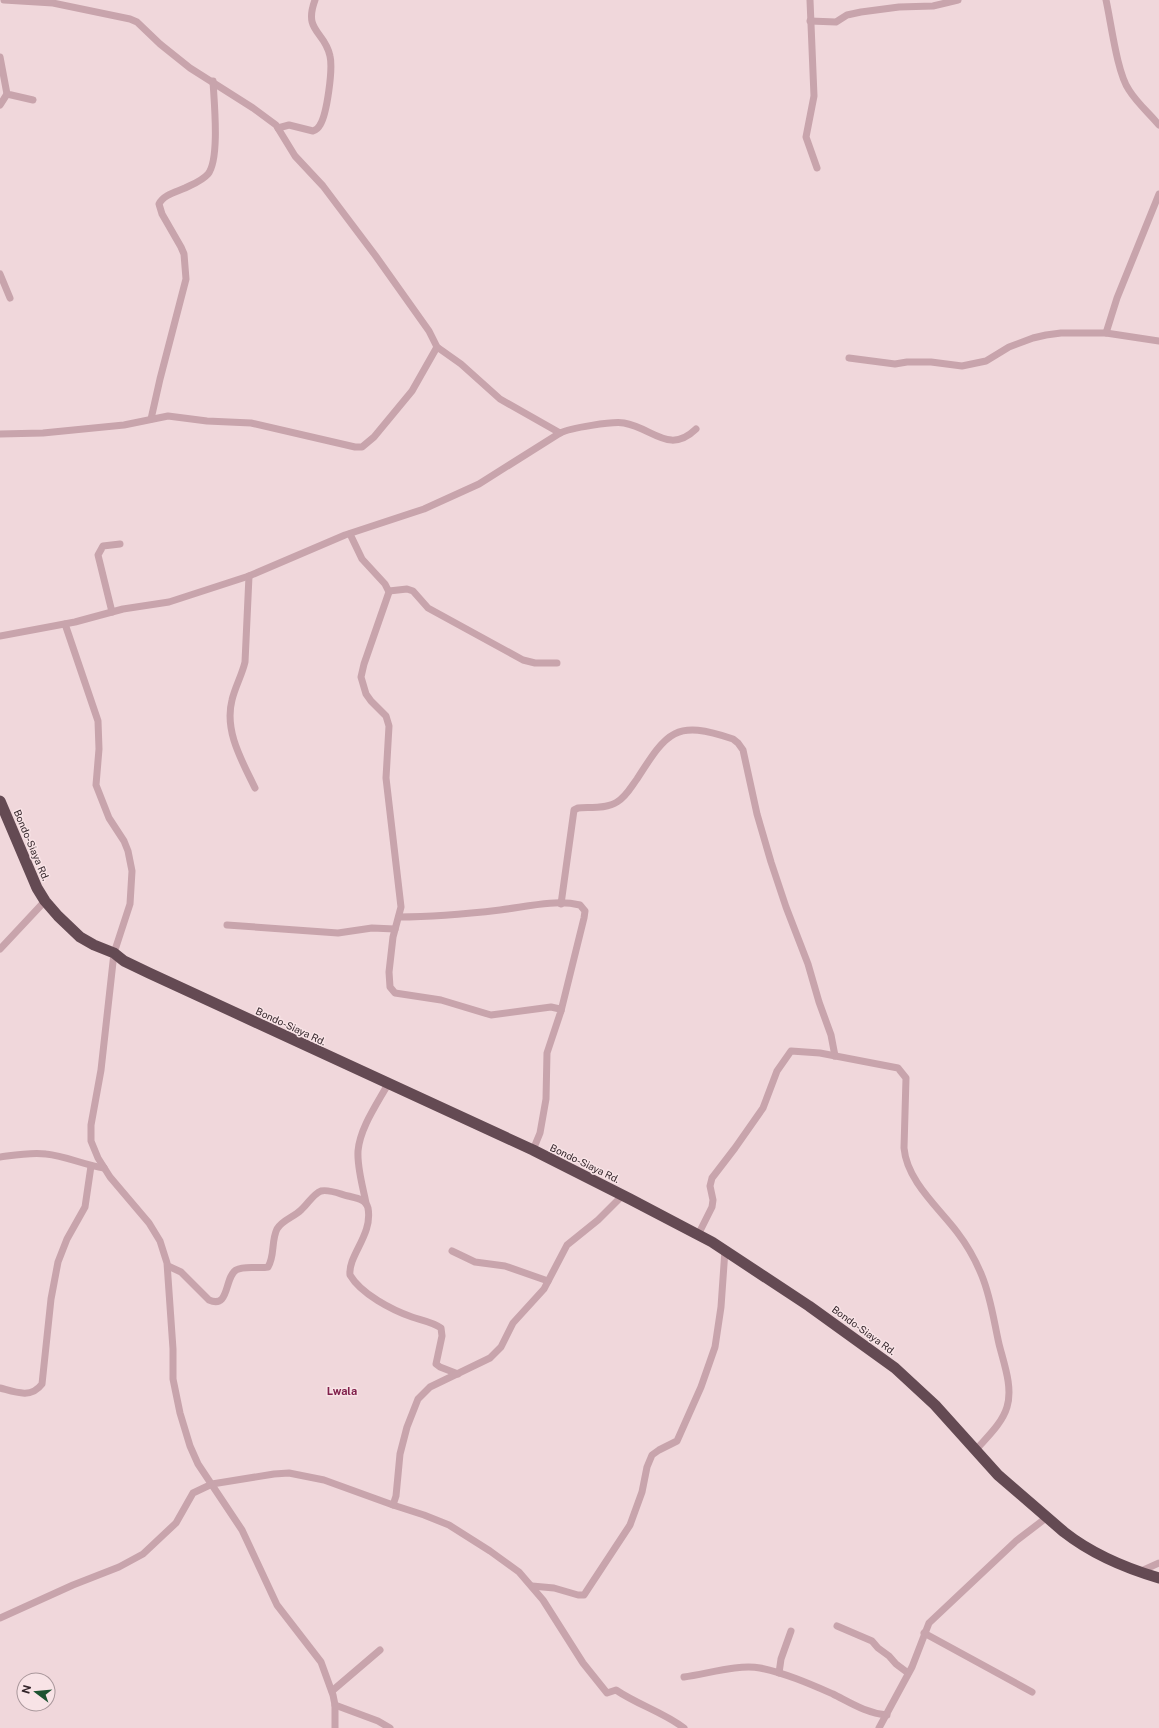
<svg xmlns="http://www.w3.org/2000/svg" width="1159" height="1728" font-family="'Public Sans',sans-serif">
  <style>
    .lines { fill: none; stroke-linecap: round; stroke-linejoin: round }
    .minor { stroke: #c8a4ac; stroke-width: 7 }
    .trunk { stroke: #644a53; stroke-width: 11 }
    .labels { text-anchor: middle; stroke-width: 3; stroke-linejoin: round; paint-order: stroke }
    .street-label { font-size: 10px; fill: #33252a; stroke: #f8e3e6 }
    .neighbourhood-label { font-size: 11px; font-weight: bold; fill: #80204b; stroke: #f8e3e6 }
  </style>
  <rect width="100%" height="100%" fill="#f0d7db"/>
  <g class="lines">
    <g class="minor">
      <path d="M4 0 53 3 130 19 137 22 160 44 190 68 253 108 276 125 295 156 323 186 375 255 429 331 437 347 461 364 500 399 560 433C570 428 613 421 624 423 653 428 669 455 696 429"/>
      <polyline points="810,0 814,96 806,137 817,168"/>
      <path d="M1106 0C1111 22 1117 73 1129 90 1137 103 1149 113 1159 125"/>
      <polyline points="810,21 836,22 847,15 861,12 899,7 933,6 958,0"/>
      <polyline points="0,57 7,94 33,100"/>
      <polyline points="0,105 7,94"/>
      <path d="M278 128 289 125 313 131C316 130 318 129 320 125 327 114 333 69 330 56 325 31 303 32 315 0"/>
      <polyline points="0,274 10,298"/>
      <polyline points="1106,333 1117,298 1159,194"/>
      <polyline points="849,358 895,364 907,362 931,362 962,366 986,361 1009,347 1033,338 1046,335 1061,333 1106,333 1159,341"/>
      <path d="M151 419 160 379 186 279 184 254 181 247 162 214 159 204C163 195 176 192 185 188 193 184 202 181 208 174 220 159 214 101 213 81"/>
      <polyline points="0,434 43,433 124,425 168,416 207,421 251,423 355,447 362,447 374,437 412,391 437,347"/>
      <polyline points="350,534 362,559 385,584 389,592 364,664 361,677 366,694 371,701 386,716 389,726 386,778 401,907 393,937 389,972 390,987 395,993 441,1000 491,1015 551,1007 560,1009 561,1011 547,1053 546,1099 540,1133 533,1150"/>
      <path d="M249 576 245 662C242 675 235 687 232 700 224 731 242 761 255 788"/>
      <polyline points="389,591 407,589 413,591 428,608 523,660 535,663 557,663"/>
      <polyline points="112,612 98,555 103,546 120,544"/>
      <polyline points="65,624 98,721 99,749 96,785 109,818 124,841 128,851 132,871 130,904 114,953 101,1070 91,1125 91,1141 98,1158 110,1177 149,1223 160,1241 167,1263 173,1349 173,1379 180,1413 190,1446 198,1464 242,1530 277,1605 321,1662 333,1695 335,1705 335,1728"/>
      <polyline points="0,636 75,622 123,609 169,602 249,576 345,535 424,509 479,484 560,433"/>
      <path d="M561 904 574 810 578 808C589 807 607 809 617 802 626 797 631 787 637 779 667 732 675 719 733 739L738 743 743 750 757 814 771 862 786 907 808 964 819 1002 831 1035 835 1056"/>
      <path d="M399 917C433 917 466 914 500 910 525 907 555 899 580 905L585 911 584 918 561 1011"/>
      <polyline points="227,925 338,933 372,928 395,929"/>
      <polyline points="0,949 45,901"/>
      <path d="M0 1157C15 1155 31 1152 46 1154 66 1156 84 1165 104 1168"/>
      <path d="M366 1203C363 1187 357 1168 358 1151 360 1128 377 1104 388 1084"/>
      <path d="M698 1235 712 1207 713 1200 710 1186 712 1178 735 1148 763 1108 777 1071 791 1051 820 1053 898 1068 906 1078 904 1148C907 1181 938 1207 957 1232 967 1245 976 1261 982 1276 991 1298 994 1322 999 1344 1004 1364 1013 1387 1007 1407 1002 1424 986 1438 975 1451"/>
      <polyline points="452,1251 475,1262 505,1266 548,1281"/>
      <path d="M168 1266 181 1272 209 1300C230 1309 224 1278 236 1270 245 1265 258 1269 268 1267 275 1256 271 1241 277 1229 282 1220 294 1217 301 1210 308 1204 313 1194 321 1191 329 1189 340 1194 348 1196 356 1198 366 1199 368 1208 373 1235 348 1255 350 1275 361 1294 392 1310 412 1317 421 1320 433 1322 441 1328L442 1336 436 1364 440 1367 458 1374"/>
      <path d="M0 1388C15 1392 31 1399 42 1384L51 1299 58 1262 67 1239 85 1207 91 1166"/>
      <path d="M393 1505 424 1515 449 1525 490 1551 519 1572 543 1600 583 1663 607 1693 616 1690C638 1705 663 1712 684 1728"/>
      <polyline points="1139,1572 1159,1563"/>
      <polyline points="532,1586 554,1588 578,1595 584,1595 630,1525 642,1492 647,1467 652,1455 659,1450 677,1441 701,1387 715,1347 721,1307 725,1250"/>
      <polyline points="0,1618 73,1585 119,1567 143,1554 176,1523 193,1493 212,1484 274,1474 289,1473 324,1480 393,1505 396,1496 400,1454 407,1427 418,1399 430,1387 490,1358 501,1347 513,1323 544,1289 567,1245 598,1220 623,1195"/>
      <polyline points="837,1626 872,1641 878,1648 889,1656 896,1664 908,1673"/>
      <polyline points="924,1633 1032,1692"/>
      <polyline points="779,1673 781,1659 791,1631"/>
      <path d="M684 1677C707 1674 738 1664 760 1668 785 1673 810 1684 833 1694 851 1703 866 1713 887 1715"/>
      <polyline points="332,1691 380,1650"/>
      <polyline points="335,1705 378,1721 390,1728"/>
      <polyline points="879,1728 912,1667 929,1623 1016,1541 1046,1518"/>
    </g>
    <path class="trunk" d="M0 801 37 888 45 901 58 916 80 937 94 945 114 953 124 961 149 973 533 1150 630 1199 712 1242 809 1306 895 1368 935 1405 998 1475 1064 1532C1092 1554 1125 1568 1159 1578"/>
  </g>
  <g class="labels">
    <g class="street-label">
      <text transform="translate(32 845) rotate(67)" y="4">Bondo-Siaya Rd.</text>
      <text transform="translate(291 1026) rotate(25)" y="4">Bondo-Siaya Rd.</text>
      <text transform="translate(585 1163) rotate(26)" y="4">Bondo-Siaya Rd.</text>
      <text transform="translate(864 1330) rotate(36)" y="4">Bondo-Siaya Rd.</text>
    </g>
    <g class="neighbourhood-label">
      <text x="342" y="1395">Lwala</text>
    </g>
  </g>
  <g transform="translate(36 1692) rotate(286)"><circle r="19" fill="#f8e3e6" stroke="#a9979b"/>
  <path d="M0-3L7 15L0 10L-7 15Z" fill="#1c5331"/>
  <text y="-6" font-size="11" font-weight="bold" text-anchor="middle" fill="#33252a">N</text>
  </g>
</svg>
